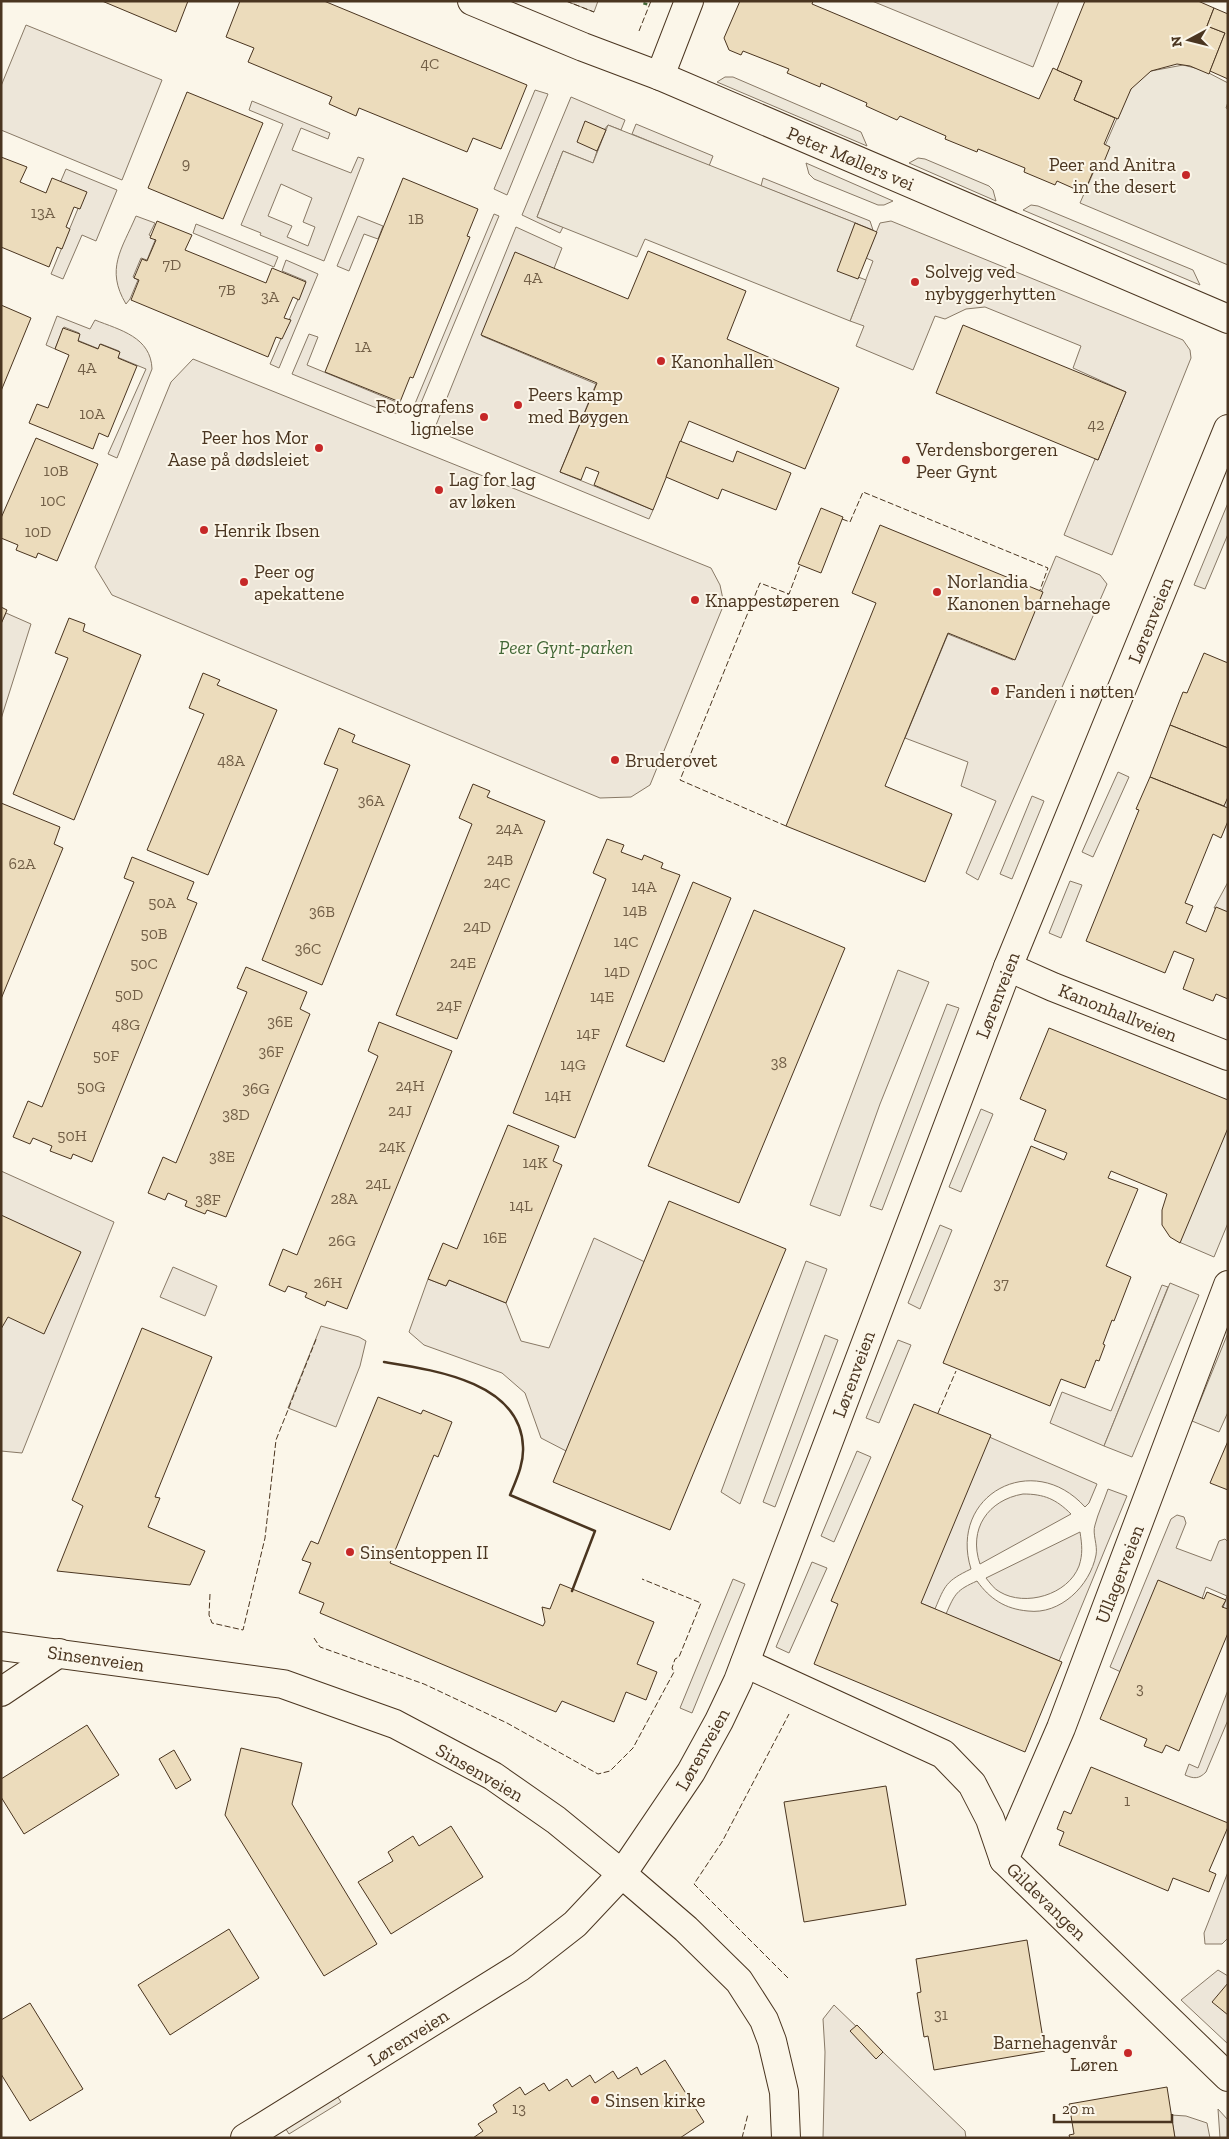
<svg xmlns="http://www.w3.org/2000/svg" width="1229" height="2139" font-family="'Zilla Slab',serif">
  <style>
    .green { fill: #ede6d9; stroke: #887966; fill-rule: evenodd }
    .parking { fill: #ede7d9; stroke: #887966 }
    .building { fill: #ecdcbc; stroke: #4a3520 }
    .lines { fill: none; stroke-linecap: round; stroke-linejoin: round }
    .minor-casing { stroke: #4a3520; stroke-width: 30 }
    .tertiary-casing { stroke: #4a3520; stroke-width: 30 }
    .minor { stroke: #fbf6e9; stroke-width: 28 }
    .tertiary { stroke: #fbf6e9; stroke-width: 28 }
    .hedge { stroke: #436837; stroke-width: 4; stroke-dasharray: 2.5 4; stroke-linecap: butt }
    .fence { stroke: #4a3520; stroke-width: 1; stroke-dasharray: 6 2.5; stroke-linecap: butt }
    .wall { stroke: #4a3520; stroke-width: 2.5 }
    .poi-dot { fill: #c62828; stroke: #fbf6e9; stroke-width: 2 }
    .labels { text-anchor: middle; stroke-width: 4; stroke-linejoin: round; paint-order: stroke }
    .number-label { font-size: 16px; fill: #725f47 }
    .street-label { font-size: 19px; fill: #4a3520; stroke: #fbf6e9 }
    .poi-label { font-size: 19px; fill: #4a3520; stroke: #fbf6e9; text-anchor: start }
    .park-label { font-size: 19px; font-style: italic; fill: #436837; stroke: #fbf6e9 }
  </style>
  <rect width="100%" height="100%" fill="#fbf6e9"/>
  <g class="green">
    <polygon points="566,1 598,1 594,12"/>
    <polygon points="872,1 1059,1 1033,67"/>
    <polygon points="26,25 162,80 122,180 1,130 1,86"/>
    <polygon points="535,90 548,94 507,195 494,189"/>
    <polygon points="571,97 625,120 621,130 608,125 604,130 593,163 563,151 537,217 563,227 560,233 522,215"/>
    <path d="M252 101 330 133 328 139 301 128 292 150 351 173 358 157 364 159 324 261 260 235 261 233 241 225 283 124 249 110ZM281 184 312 198 303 222 315 227 308 246 287 237 292 226 268 216Z"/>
    <polygon points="636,124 713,156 709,166 632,134"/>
    <polygon points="66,169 117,190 96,241 82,235 63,279 51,274 84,194 60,183"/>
    <polygon points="763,178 870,221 873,230 761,186"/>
    <path d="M494 214 499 216 421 403C410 412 403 414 389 413L292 374 309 334 318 337 307 365 411 408 414 406Z"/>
    <path d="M136 216 155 223 149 235 156 238 147 260 141 258 133 277 138 280 130 299 126 304C105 269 122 249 136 216Z"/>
    <polygon points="358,216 383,226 378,239 364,234 349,271 337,266"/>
    <polygon points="891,221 1183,340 1190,350 1191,358 1112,555 1064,535 1095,459 1098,460 1126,392 1073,368 1081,346 985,307 966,309 945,319 935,316 913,370 856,346 864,326 850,321 873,261 866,258 880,223"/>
    <polygon points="196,224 278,257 274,267 193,233"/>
    <polygon points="516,227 562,248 553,271 515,255 482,336 596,384 560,472 653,510 649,519 434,430"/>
    <polygon points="286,260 318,274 279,368 270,364 306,281 282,271"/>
    <path d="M57 316 90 329 95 320C120 330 151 337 152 369L117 458 108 454 146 369 117 357 119 351 101 344 99 349 77 340 79 333 64 327 55 349 46 345Z"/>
    <polygon points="193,359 711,568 720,585 724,604 650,785 631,797 600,798 112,595 95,567 171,382"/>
    <polygon points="1056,556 1100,575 1107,584 978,880 966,873 996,801 961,786 968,762 905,738 948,634 1013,660"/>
    <polygon points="6,613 31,624 1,719 1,623"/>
    <polygon points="1228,882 1228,913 1214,908"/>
    <polygon points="1,1171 114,1222 22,1453 1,1451"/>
    <polygon points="594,1238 645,1262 568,1452 541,1438 525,1393 502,1373 424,1345 409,1332 428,1279 446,1286 449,1280 506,1303 521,1341 549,1348"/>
    <polygon points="173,1267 217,1286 205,1316 160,1297"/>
    <polygon points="1162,1285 1168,1287 1104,1446 1050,1423 1062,1392 1111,1411"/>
    <polygon points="321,1326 359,1337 366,1341 360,1366 336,1427 288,1408"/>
    <path d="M987 1436 1097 1484 1089 1503 1085 1507C1033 1449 948 1495 971 1569 946 1581 945 1585 935 1609L918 1602Z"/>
    <path d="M1108 1489 1127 1496 1059 1661 946 1614C955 1593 957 1590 977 1581 990 1599 1005 1609 1028 1611 1060 1615 1090 1586 1096 1555 1098 1545 1092 1534 1095 1525 1098 1513 1104 1501 1108 1489Z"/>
    <path d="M1023 1494C1044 1494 1056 1499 1071 1514L980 1564C968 1529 988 1500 1023 1494Z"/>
    <polygon points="1177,1515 1184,1517 1186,1523 1176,1548 1211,1561 1219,1541 1225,1539 1228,1542 1228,1613 1222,1611 1227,1596 1206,1587 1201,1602 1121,1672 1110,1667 1171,1519"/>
    <path d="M1080 1532C1082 1545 1083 1554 1079 1566 1068 1595 1025 1607 1000 1592 994 1589 990 1583 986 1578Z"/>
    <path d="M1228 1690V1720L1206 1772C1199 1779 1194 1779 1185 1775L1189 1764 1198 1768Z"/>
    <polygon points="1228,1872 1228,1938 1222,1944 1205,1944 1204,1933"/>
    <polygon points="1218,1970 1228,1976 1228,2044 1181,2000"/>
    <polygon points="834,2005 965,2131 966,2138 823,2138 825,2052 823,2019"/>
    <polygon points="1218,2109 1228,2120 1228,2138 1220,2138"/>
    <polygon points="1171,2115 1186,2116 1207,2123 1210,2138 1175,2138"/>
  </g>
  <g class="parking">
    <polygon points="1183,65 1203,70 1228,83 1228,102 1226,108 1228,109 1228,265 1080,203 1128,93 1137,81 1151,71"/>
    <polygon points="725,77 733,77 861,132 867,146 717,82"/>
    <polygon points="608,125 858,224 840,270 866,280 850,321 645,239 637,257 537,217 563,151 593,163"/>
    <polygon points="918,158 925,159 989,186 993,190 996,201 909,163"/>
    <polygon points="806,163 893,201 884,205 878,205 814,179 809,174"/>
    <polygon points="1031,205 1038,206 1193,270 1200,285 1023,210"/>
    <polygon points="1228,503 1228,534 1205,589 1194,585"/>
    <polygon points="1118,772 1129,777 1093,857 1082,852"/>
    <polygon points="1032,796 1044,801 1012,879 1000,874"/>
    <polygon points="1070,881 1082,885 1061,938 1049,933"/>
    <polygon points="898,970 929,982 880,1104 840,1216 810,1205"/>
    <polygon points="947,1004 959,1008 882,1210 870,1206"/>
    <polygon points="981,1109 993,1114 961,1192 949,1187"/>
    <polygon points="1228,1125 1228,1223 1214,1257 1179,1242"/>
    <polygon points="940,1225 952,1230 920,1309 908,1303"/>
    <polygon points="806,1261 827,1269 740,1504 721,1492"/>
    <polygon points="1170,1283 1199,1295 1132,1457 1104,1446"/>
    <polygon points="1228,1333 1228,1412 1219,1432 1192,1421"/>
    <polygon points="825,1335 838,1340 775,1507 763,1502"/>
    <polygon points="898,1340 911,1345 879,1423 866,1418"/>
    <polygon points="857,1451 871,1457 834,1542 821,1536"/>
    <polygon points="812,1562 827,1568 789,1653 776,1647"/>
    <polygon points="733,1579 745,1584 692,1713 680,1708"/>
    <polygon points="334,2091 341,2102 289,2134 282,2123"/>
  </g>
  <g class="building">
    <polygon points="102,1 188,1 176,32"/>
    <polygon points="240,1 324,1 527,85 501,149 473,138 467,152 359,108 356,116 329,104 332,97 248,62 254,48 226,37"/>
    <polygon points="740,1 813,1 812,4 1039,99 1053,68 1057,70 1082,81 1074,100 1115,118 1104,144 1110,147 1101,169 1095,167 1084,193 1057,181 1055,185 1024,172 1025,168 978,149 977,152 945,139 946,136 900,116 897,120 866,106 867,103 821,83 820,87 787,73 789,69 743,51 741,55 729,50 724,38"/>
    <polygon points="1085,1 1198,1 1214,8 1207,26 1225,33 1209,74 1190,66 1177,64 1151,71 1131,89 1118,119 1074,100 1082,81 1057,70"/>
    <polygon points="1214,8 1228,14 1228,79 1210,71 1225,33 1207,26"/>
    <polygon points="187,92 263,123 223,219 148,188"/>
    <polygon points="585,121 606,130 597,151 577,142"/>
    <polygon points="1,157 27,167 20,182 46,193 52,178 87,192 80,209 74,207 66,227 70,229 62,249 57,247 49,267 1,247"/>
    <polygon points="403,178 478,209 467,236 470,237 413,378 410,377 400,402 325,372"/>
    <polygon points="157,221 192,235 185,250 266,283 272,268 306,282 299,300 293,297 284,318 291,320 282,339 276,337 268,357 131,300 139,280 134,278 142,259 147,261 156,240 150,238"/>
    <polygon points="855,223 877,232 858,279 837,271"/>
    <polygon points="648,251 746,291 727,339 839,388 805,469 689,421 653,510 594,485 599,472 586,467 581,480 560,472 597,383 481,335 515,252 628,299"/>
    <polygon points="1,305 31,318 1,391"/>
    <polygon points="963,325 1126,392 1098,460 936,393"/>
    <polygon points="63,328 80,334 78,341 98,349 100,344 120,352 118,358 137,366 108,437 99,433 93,449 29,423 37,404 48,408 69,355 55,349"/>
    <polygon points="36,438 98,464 57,561 38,553 36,558 16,550 18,545 1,538 1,518"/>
    <polygon points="680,441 733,462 737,451 791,473 776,510 722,489 718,499 666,477"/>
    <polygon points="821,508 843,517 821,573 798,564"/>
    <polygon points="880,525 1043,592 1015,660 948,633 885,786 952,814 925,882 786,826 876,603 852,593"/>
    <polygon points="1,607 7,610 1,624"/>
    <polygon points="69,618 85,624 83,631 141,655 74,820 13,794 68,658 55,653"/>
    <polygon points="1204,653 1228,663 1228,748 1170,725 1183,692 1187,693"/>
    <polygon points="203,673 220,680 217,685 277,710 208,875 147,850 204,714 189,708"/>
    <polygon points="1170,725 1228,748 1228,797 1224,806 1150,777"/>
    <polygon points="339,728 355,735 352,742 410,765 322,985 262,960 338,769 324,764"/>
    <polygon points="1150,777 1228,808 1228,821 1221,838 1213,834 1185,903 1193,906 1186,923 1206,932 1216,907 1228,912 1228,999 1216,994 1213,1001 1183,989 1194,959 1174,951 1165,973 1086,941 1139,810 1136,809"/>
    <polygon points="473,784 490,791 487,797 545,821 457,1039 396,1015 472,824 459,818"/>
    <polygon points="1,803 60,827 54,844 63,848 1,999"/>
    <polygon points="607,839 624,845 621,852 642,860 644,855 663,863 661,868 680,875 575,1138 513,1113 606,879 593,873"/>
    <polygon points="132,857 194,882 187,899 197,903 92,1162 73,1154 71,1159 50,1151 52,1146 33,1138 30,1144 13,1137 28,1101 42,1107 134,882 124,878"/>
    <polygon points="693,882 731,898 664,1062 626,1046"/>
    <polygon points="754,910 845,948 739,1203 648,1166"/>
    <polygon points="246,967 307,992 300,1009 310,1014 226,1217 207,1210 205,1214 185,1206 187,1201 168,1193 165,1200 148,1193 163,1157 176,1163 247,992 237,988"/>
    <polygon points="379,1022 452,1051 347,1309 327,1301 325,1306 305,1297 307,1293 288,1286 285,1292 269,1285 283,1249 297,1255 378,1056 368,1051"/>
    <polygon points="1049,1028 1228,1100 1228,1128 1180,1243 1170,1237 1162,1225 1162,1210 1167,1194 1111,1171 1108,1178 1138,1189 1106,1266 1131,1277 1114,1321 1112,1320 1103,1344 1105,1345 1099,1361 1096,1360 1085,1388 1061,1379 1050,1406 943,1363 1031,1146 1064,1160 1067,1153 1034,1140 1046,1110 1020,1099"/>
    <polygon points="508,1125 559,1146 553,1161 562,1165 506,1303 449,1280 446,1286 428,1279 443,1243 457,1249"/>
    <polygon points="669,1201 786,1249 670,1530 553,1482"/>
    <polygon points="1,1215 81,1252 44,1334 8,1317 1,1329"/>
    <polygon points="142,1328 212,1357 155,1497 160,1498 148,1527 205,1551 190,1585 57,1571 83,1506 72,1500"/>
    <polygon points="378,1397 421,1414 423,1410 452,1422 438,1457 434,1455 390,1563 543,1626 545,1622 542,1607 550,1609 560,1584 654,1622 637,1664 657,1672 646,1700 626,1692 614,1722 562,1701 556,1712 320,1613 324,1603 299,1593 311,1563 302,1560 311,1541 318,1544"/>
    <polygon points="914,1404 991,1435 921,1603 1062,1662 1025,1752 814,1664 838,1604 831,1601"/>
    <polygon points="1228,1441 1228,1490 1210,1483"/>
    <polygon points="1158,1580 1204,1599 1207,1592 1226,1600 1222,1607 1228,1609 1228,1633 1179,1751 1166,1745 1162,1753 1144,1746 1147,1739 1100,1719"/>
    <polygon points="87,1725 119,1775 24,1834 1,1797 1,1779"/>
    <polygon points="241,1748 302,1763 292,1804 377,1944 324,1976 225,1815"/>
    <polygon points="174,1750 191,1780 176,1789 159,1759"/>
    <polygon points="1091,1767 1228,1823 1228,1827 1209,1871 1216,1874 1209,1892 1173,1878 1168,1891 1059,1845 1064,1832 1057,1829 1064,1811 1071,1814"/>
    <polygon points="886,1786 906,1905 804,1922 784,1802"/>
    <polygon points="451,1826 483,1877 391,1934 358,1882 393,1861 388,1852 413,1836 419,1846"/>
    <polygon points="229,1929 259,1978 170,2035 138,1985"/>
    <polygon points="1027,1940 1045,2051 934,2070 928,2036 924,2037 917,1993 921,1992 916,1959"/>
    <polygon points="1228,1983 1228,2015 1212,2002"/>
    <polygon points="30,2003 83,2089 30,2121 1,2074 1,2020"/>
    <polygon points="857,2025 883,2052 876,2059 850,2031"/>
    <polygon points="665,2060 704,2122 680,2138 473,2138 483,2131 478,2124 497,2112 493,2105 520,2087 525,2095 544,2083 549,2091 567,2079 572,2087 590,2075 595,2083 613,2071 618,2079 637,2067 641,2075"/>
    <polygon points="1167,2087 1175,2138 1070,2138 1069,2135 1074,2134 1069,2104"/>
  </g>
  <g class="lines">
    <g class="minor-casing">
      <g id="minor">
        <polyline points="472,1 583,47 660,76 1228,319"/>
        <polyline points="660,76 689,1"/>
        <polyline points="1008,967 1053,987 1228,1056"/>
        <polyline points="745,1663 943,1754 972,1784 990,1819 1004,1860 1228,2077"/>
        <polyline points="1,1692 59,1653"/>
        <polyline points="1004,1860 1061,1728 1228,1285"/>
        <polyline points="245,2138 520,1967 575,1924 622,1874"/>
      </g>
    </g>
    <g class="tertiary-casing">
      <g id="tertiary">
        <polyline points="1,1646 283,1684 395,1724 493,1776 556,1820 622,1874 686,1929 739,1981 764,2020 772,2041 784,2092 786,2138"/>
        <polyline points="622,1874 691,1772 719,1721 738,1681 1008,967 1228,429"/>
      </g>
    </g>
    <use href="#minor" class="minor"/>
    <use href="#tertiary" class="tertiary"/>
    <polyline class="hedge" points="645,5 646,1"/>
    <g class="fence">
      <polyline points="566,1 594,12"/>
      <polyline points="639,31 651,1"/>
      <polyline points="842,519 850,522 863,492 1048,568 1040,590"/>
      <polyline points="787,594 789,594 800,565"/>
      <polyline points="786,826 680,780 760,583 789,594"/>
      <polyline points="938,1413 956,1371"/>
      <polyline points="210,1594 209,1615 212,1623 243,1630 265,1538 276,1440 317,1337"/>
      <polyline points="314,1638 320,1647 424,1684 507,1723 598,1774 610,1771 633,1748 674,1672 672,1668 675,1659 679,1657 701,1603 642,1579"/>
      <polyline points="788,1978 694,1884 722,1842 789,1714"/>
      <polyline points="742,2138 748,2114"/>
    </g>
    <path class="wall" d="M384 1362C434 1370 521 1382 523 1447 524 1464 516 1480 510 1495L595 1531 572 1591"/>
  </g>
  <g class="poi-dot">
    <circle cx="1186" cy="175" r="5"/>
    <circle cx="915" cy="282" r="5"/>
    <circle cx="661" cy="361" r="5"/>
    <circle cx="518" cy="405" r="5"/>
    <circle cx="484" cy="417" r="5"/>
    <circle cx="319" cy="448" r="5"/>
    <circle cx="906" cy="460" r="5"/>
    <circle cx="439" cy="490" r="5"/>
    <circle cx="204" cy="530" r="5"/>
    <circle cx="244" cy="582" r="5"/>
    <circle cx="937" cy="592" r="5"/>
    <circle cx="695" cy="600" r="5"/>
    <circle cx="995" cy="691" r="5"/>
    <circle cx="615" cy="760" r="5"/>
    <circle cx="350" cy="1552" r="5"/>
    <circle cx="1128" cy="2053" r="5"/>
    <circle cx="595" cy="2100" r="5"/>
  </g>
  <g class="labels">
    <g class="number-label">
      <text x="430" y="69">4C</text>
      <text x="186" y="169">9</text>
      <text x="43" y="218">13A</text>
      <text x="416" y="224">1B</text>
      <text x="172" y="270">7D</text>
      <text x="533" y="283">4A</text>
      <text x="227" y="295">7B</text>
      <text x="270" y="302">3A</text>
      <text x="363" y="352">1A</text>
      <text x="87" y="373">4A</text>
      <text x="92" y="419">10A</text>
      <text x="1096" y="430">42</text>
      <text x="56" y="476">10B</text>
      <text x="53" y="506">10C</text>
      <text x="38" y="537">10D</text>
      <text x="231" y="766">48A</text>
      <text x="371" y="806">36A</text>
      <text x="509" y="834">24A</text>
      <text x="500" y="865">24B</text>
      <text x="22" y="869">62A</text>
      <text x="497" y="888">24C</text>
      <text x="644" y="892">14A</text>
      <text x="162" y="908">50A</text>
      <text x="635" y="916">14B</text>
      <text x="322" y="917">36B</text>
      <text x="477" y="932">24D</text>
      <text x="154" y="939">50B</text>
      <text x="626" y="947">14C</text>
      <text x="308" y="954">36C</text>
      <text x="463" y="968">24E</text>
      <text x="144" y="969">50C</text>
      <text x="617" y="977">14D</text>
      <text x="129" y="1000">50D</text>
      <text x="602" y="1002">14E</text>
      <text x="449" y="1011">24F</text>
      <text x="280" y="1027">36E</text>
      <text x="126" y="1030">48G</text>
      <text x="588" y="1039">14F</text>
      <text x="271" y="1057">36F</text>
      <text x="106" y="1061">50F</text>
      <text x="779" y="1068">38</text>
      <text x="573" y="1070">14G</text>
      <text x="410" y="1091">24H</text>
      <text x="91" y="1092">50G</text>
      <text x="256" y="1094">36G</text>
      <text x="558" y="1101">14H</text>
      <text x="400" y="1116">24J</text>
      <text x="236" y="1120">38D</text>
      <text x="72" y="1141">50H</text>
      <text x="392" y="1152">24K</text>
      <text x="222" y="1162">38E</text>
      <text x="535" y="1168">14K</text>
      <text x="378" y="1189">24L</text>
      <text x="344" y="1204">28A</text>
      <text x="208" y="1205">38F</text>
      <text x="521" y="1211">14L</text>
      <text x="495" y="1243">16E</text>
      <text x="342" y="1246">26G</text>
      <text x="328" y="1288">26H</text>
      <text x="1001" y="1289">37</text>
      <text x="1140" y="1694">3</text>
      <text x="1127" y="1806">1</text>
      <text x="941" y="2020">31</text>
      <text x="519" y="2114">13</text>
    </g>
    <g class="street-label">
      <text transform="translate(851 158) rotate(23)" y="7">Peter Møllers vei</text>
      <text transform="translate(1150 620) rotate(-68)" y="7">Lørenveien</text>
      <text transform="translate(997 995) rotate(-69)" y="7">Lørenveien</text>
      <text transform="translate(1118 1012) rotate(22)" y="7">Kanonhallveien</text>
      <text transform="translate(853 1374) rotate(-70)" y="7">Lørenveien</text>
      <text transform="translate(1119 1574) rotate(-69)" y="7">Ullagerveien</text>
      <text transform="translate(96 1658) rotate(8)" y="7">Sinsenveien</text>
      <text transform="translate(702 1749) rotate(-61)" y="7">Lørenveien</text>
      <text transform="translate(480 1772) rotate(30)" y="7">Sinsenveien</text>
      <text transform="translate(1047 1901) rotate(44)" y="7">Gildevangen</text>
      <text transform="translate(408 2037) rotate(-32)" y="7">Lørenveien</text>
    </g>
    <g class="poi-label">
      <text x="1176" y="171" text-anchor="end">Peer and Anitra<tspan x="1176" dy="22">in the desert</tspan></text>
      <text x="925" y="278">Solvejg ved<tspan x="925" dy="22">nybyggerhytten</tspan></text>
      <text x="671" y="368">Kanonhallen</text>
      <text x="528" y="401">Peers kamp<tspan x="528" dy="22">med Bøygen</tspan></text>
      <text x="474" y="413" text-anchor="end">Fotografens<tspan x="474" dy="22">lignelse</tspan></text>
      <text x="309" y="444" text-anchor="end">Peer hos Mor<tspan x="309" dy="22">Aase på dødsleiet</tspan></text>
      <text x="916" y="456">Verdensborgeren<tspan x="916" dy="22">Peer Gynt</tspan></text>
      <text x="449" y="486">Lag for lag<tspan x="449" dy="22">av løken</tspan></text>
      <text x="214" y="537">Henrik Ibsen</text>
      <text x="254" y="578">Peer og<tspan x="254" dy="22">apekattene</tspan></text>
      <text x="947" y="588">Norlandia<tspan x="947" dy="22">Kanonen barnehage</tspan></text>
      <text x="705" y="607">Knappestøperen</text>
      <text x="1005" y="698">Fanden i nøtten</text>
      <text x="625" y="767">Bruderovet</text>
      <text x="360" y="1559">Sinsentoppen II</text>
      <text x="1118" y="2049" text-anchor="end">Barnehagenvår<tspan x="1118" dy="22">Løren</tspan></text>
      <text x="605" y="2107">Sinsen kirke</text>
    </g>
    <g class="park-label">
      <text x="566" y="654">Peer Gynt-parken</text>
    </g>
  </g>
  <rect width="1229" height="2139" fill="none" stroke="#4a3520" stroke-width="5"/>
  <g transform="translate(1189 40) rotate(263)" stroke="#fbf6e9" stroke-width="4" paint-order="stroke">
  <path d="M0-4L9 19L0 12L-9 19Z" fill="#4a3520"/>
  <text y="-8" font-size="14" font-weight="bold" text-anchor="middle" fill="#4a3520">N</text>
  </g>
  <path d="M1054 2114v8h118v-8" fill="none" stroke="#4a3520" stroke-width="2.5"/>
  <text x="1062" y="2114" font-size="15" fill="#4a3520" stroke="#fbf6e9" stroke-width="4" paint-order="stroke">20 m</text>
</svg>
